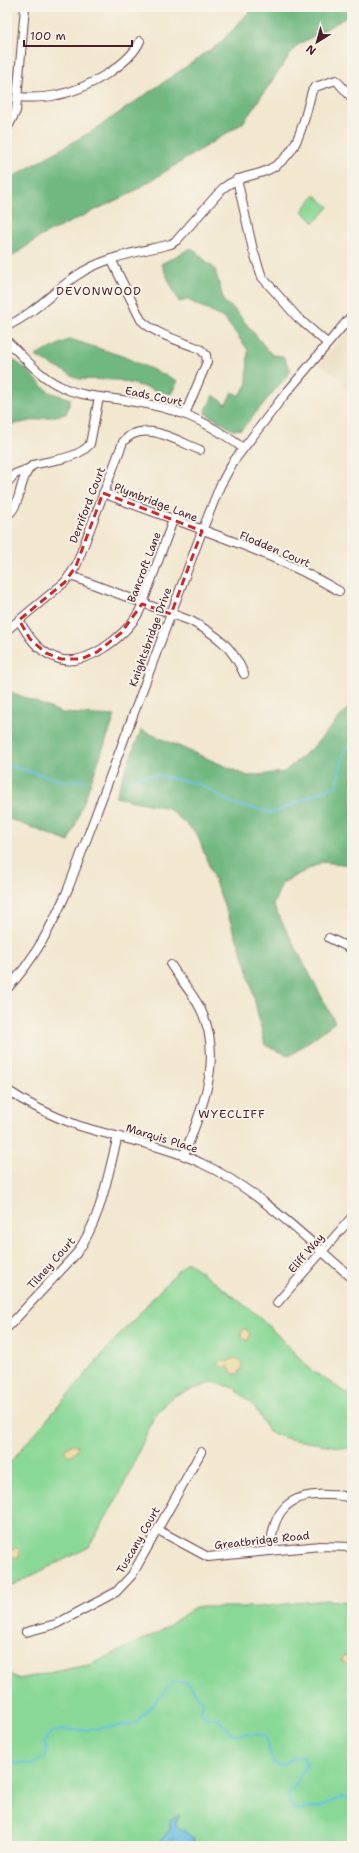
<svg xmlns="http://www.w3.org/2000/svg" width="359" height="1853" font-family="'Shantell Sans',sans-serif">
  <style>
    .built { fill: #e8d9ba }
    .green { fill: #8ad897; stroke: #6a7c61 }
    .forest { fill: #6fb880; stroke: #5c6c56 }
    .sand { fill: #eeda9e; stroke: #9c7c64 }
    .water { fill: #67bfe4; stroke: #586f88 }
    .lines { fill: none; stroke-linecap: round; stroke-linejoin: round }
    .stream { stroke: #67bfe4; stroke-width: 2 }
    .minor-casing { stroke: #633d44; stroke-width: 10 }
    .minor { stroke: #fff; stroke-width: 8 }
    .marked { fill: none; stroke: #d62828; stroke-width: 3; stroke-dasharray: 8 5; stroke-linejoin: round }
    .labels { text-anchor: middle; stroke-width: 4; stroke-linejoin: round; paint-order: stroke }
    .street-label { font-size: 11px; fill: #4a1f2b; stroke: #f7f3e8 }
    .neighbourhood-label { font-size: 12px; letter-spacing: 1px; fill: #4a1f2b; stroke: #f7f3e8 }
  </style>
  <rect width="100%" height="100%" fill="#f7f3e8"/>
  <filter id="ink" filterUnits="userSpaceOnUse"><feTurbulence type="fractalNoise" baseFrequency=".025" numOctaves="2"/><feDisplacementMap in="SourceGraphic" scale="8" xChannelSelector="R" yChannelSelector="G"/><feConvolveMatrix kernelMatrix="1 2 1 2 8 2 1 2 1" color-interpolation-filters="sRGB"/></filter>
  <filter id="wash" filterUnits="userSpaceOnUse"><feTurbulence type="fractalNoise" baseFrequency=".012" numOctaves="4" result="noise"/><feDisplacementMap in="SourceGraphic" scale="16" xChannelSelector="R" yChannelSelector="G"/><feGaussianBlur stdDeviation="0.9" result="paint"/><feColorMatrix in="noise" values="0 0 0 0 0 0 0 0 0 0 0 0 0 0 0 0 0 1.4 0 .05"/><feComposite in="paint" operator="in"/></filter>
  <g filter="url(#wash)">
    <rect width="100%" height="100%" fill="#f2e7cf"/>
    <polygon class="built" points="352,326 352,400 340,379 319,363"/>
    <g class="green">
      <polygon points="315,195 329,207 314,223 302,211"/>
      <polygon points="187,1261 261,1318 311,1370 352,1397 352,1449 289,1439 269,1432 255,1407 234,1388 213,1382 173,1396 154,1417 120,1493 89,1547 7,1588 7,1466 114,1341"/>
      <polygon points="326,1600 352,1602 352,1846 7,1846 7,1673 19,1679 92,1664 161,1631 195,1607 257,1607"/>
    </g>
    <g class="forest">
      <polygon points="254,7 352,7 352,14 296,46 243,123 131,193 41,236 7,260 7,180 94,130 219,44"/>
      <polygon points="191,248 215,269 224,302 234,309 272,355 283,356 291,371 242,429 233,430 205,413 213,395 226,404 232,392 240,395 247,383 248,350 225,319 188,300 179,302 161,264"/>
      <polygon points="70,339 122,356 178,381 171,394 118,380 79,379 35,356"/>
      <polygon points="7,355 27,370 49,392 71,399 66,414 10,425 7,427"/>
      <polygon points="9,691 62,713 115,716 69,842 7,818 7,693"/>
      <polygon points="352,704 352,865 322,862 282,883 273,905 335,1022 290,1056 265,1045 246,963 197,834 168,808 115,797 141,730 248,776 284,772 313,747"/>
    </g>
    <g class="sand">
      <polygon points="243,1329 246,1329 250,1334 249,1340 246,1340 241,1335"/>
      <path d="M234 1358 240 1361C244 1365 241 1371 237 1374L232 1373 229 1367 223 1368 218 1363 222 1359 227 1362Z"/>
      <polygon points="73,1444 77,1445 78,1447 76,1451 70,1456 65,1453 65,1449"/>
      <polygon points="16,1547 20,1550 19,1558 8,1555 8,1551 14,1550"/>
      <polygon points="343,1655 347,1656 350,1660 352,1661 352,1667 341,1661"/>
    </g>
    <path class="water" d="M180 1815 176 1822 177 1827C185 1831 193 1835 195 1846H172L174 1844 173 1838 171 1839 167 1846H159L158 1844 171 1828 169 1824 170 1820Z"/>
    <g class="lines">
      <g class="stream">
        <polyline points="7,765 64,781 86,780"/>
        <polyline points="136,777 156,775 199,784 236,805 273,813 337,785 344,752 352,742"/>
        <polyline points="7,1763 33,1764 45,1757 47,1749 44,1743 50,1733 61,1730 87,1730 135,1724 173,1682 187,1682 203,1703 201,1711 205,1718 216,1717 232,1734 265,1735 273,1763 284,1766 293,1758 304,1756 307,1765 299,1776 297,1784 290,1790 287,1795 289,1803 296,1810 320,1807 343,1797 352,1798"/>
      </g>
    </g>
  </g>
  <g filter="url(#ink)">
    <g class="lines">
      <g class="minor-casing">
        <g id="minor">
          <path d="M17 97C31 98 44 98 57 95 84 90 129 66 140 41"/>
          <polyline points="7,129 16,111 25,7"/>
          <polyline points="237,179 253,250 262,277 298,318 327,343"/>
          <path d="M111 259 141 320C156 335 181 341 200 349L206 355 207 362 185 414"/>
          <path d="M7 326C33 314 53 292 76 276 103 257 139 252 171 244L177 240 223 188C236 178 248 177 263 172 299 159 303 123 312 91L315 87 336 80 352 98"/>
          <path d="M7 341C23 356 38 375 58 385 78 397 106 397 129 401 177 408 204 419 243 448"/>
          <polyline points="7,483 15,474 28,469"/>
          <path d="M103 493C182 524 266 548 339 591"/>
          <path d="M7 515C22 507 18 477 33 465 51 460 78 459 90 444L99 397"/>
          <path d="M71 576 191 621C217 635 232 646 244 674"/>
          <path d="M19 620C28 636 37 650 54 657 83 671 126 636 139 612 143 604 146 594 149 586 157 564 165 542 173 520"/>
          <path d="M7 630 65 582 76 566 123 442C142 418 177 441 200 450"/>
          <polyline points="329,938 352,949"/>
          <path d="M171 965C180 980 192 992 200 1008 225 1057 202 1108 184 1155"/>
          <path d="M7 989C34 960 52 926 68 889L202 531 220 486 233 462 282 398 352 315"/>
          <path d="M7 1090C29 1105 52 1116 77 1125 118 1139 162 1144 201 1163 256 1188 307 1239 352 1278"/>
          <polyline points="277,1303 352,1217"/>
          <path d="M7 1328 76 1254C101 1220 107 1177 118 1136"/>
          <polyline points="158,1530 208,1557 320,1546 352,1547"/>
          <path d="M271 1551C271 1513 288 1492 328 1495 336 1495 344 1495 352 1499"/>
          <polyline points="26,1632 56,1624 116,1592 132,1575 201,1452"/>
        </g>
      </g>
      <use href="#minor" class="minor"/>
    </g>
  </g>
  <path class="marked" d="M103 493 202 531 171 614 142 604 121 633 97 652 81 659H61L46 653 30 639 19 620 65 582 76 566Z"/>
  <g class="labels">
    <g class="street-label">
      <text transform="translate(154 396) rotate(12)" y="4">Eads Court</text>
      <text transform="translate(156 502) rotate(21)" y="4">Plymbridge Lane</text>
      <text transform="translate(87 505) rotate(-69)" y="4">Derriford Court</text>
      <text transform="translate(275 549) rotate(23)" y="4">Flodden Court</text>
      <text transform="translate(144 567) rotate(-69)" y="4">Bancroft Lane</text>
      <text transform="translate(150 637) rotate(-70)" y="4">Knightsbridge Drive</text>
      <text transform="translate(162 1138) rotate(17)" y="4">Marquis Place</text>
      <text transform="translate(306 1253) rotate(-49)" y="4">Eliff Way</text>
      <text transform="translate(51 1263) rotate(-48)" y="4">Tilney Court</text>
      <text transform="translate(138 1540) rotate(-60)" y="4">Tuscany Court</text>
      <text transform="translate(262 1540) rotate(-6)" y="4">Greatbridge Road</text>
    </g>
    <g class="neighbourhood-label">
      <text x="99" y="295">DEVONWOOD</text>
      <text x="232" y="1118">WYECLIFF</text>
    </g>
  </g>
  <rect width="359" height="1853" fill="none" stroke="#f7f3e8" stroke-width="24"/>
  <g transform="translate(317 42) rotate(217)" stroke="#f7f3e8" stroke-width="3" paint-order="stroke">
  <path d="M0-3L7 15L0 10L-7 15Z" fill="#4a1f2b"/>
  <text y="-6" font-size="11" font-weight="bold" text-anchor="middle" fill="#4a1f2b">N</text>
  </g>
  <path d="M24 40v6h108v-6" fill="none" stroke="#4a1f2b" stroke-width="2"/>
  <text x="30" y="40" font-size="12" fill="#4a1f2b" stroke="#f7f3e8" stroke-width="3" paint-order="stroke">100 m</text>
</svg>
